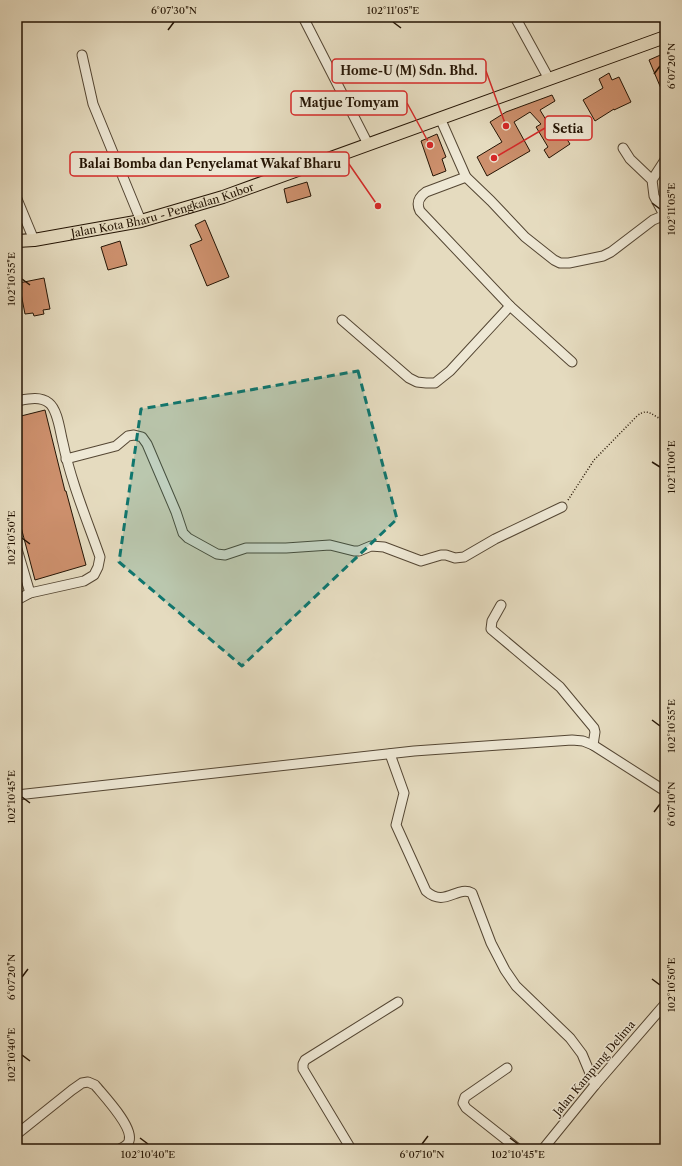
<svg xmlns="http://www.w3.org/2000/svg" width="682" height="1166" font-family="'Libre Caslon Text',serif">
  <style>
    .building { fill: #cd906d; stroke: #241404 }
    .lines { fill: none; stroke-linecap: round; stroke-linejoin: round }
    .minor-casing { stroke: #544633; stroke-width: 11 }
    .major-casing { stroke: #241404; stroke-width: 14 }
    .path { stroke: #241404; stroke-width: 1.5; stroke-dasharray: 1 2; stroke-linecap: butt }
    .minor { stroke: #eee8d5; stroke-width: 9 }
    .major { stroke: #e5dbbf; stroke-width: 12 }
    .marked { fill: #0f766e; fill-opacity: 0.2; stroke: #0f766e; stroke-width: 3; stroke-dasharray: 8 5; stroke-linejoin: round }
    .ticks { fill: none; stroke: #241404; stroke-width: 1.5 }
    .labels { text-anchor: middle; stroke-width: 3; stroke-linejoin: round; paint-order: stroke }
    .street-label { font-size: 11px; fill: #241404; stroke: #eee8d5 }
    .leader { fill: none; stroke: #d62828; stroke-width: 1.5 }
    .callout-dot { fill: #d62828; stroke: #eee8d5; stroke-width: 1.5 }
    .callout { fill: #eee8d5; stroke: #d62828; stroke-width: 1.5 }
    .callout-label { font-size: 12px; text-anchor: middle; font-weight: bold; fill: #241404 }
    .neatline { fill: none; stroke: #241404; stroke-width: 1.5 }
    .ticks-label { font-size: 10px; text-anchor: middle; fill: #241404 }
  </style>
  <rect width="100%" height="100%" fill="#e5dbbf"/>
  <filter id="stains"><feTurbulence type="fractalNoise" baseFrequency=".005" numOctaves="4"/><feColorMatrix values="0 0 0 0 .2 0 0 0 0 .09 0 0 0 0 .02 0 0 0 .5 -.17"/></filter>
  <radialGradient id="worn" r=".72"><stop offset=".6" stop-color="#630" stop-opacity="0"/><stop offset="1" stop-color="#630" stop-opacity=".3"/></radialGradient>
  <g class="building">
    <polygon points="665,53 665,98 649,60"/>
    <polygon points="609,73 612,80 619,77 631,102 614,110 614,109 595,121 583,100 603,88 599,79"/>
    <polygon points="552,95 555,101 540,110 551,128 557,124 570,144 549,158 544,150 548,147 536,127 541,124 530,112 514,122 530,151 487,176 477,157 502,142 490,122 506,112"/>
    <polygon points="437,134 446,157 442,159 446,171 433,176 421,141"/>
    <polygon points="307,182 311,196 287,203 284,189"/>
    <polygon points="205,220 229,277 207,286 190,245 202,240 195,225"/>
    <polygon points="120,241 127,265 108,270 101,247"/>
    <polygon points="44,278 50,309 43,310 44,314 34,316 33,313 25,314 19,283"/>
    <polygon points="45,410 65,491 66,491 86,565 35,580 17,512 17,417"/>
  </g>
  <g class="lines">
    <g class="minor-casing">
      <g id="minor">
        <polyline points="303,17 368,144"/>
        <polyline points="515,17 549,79"/>
        <polyline points="82,55 93,104 141,221"/>
        <polyline points="440,118 466,177 491,201 525,237 554,260 560,263 569,263 603,256 611,252 653,220 665,215"/>
        <polyline points="623,148 630,159 652,180 654,196 664,215"/>
        <path d="M466 177 426 192C419 197 416 203 420 211L510 306 572 362"/>
        <polyline points="652,180 665,160"/>
        <polyline points="17,199 34,240"/>
        <polyline points="342,320 409,378 417,382 426,383 435,383 450,371 510,306"/>
        <path d="M17 401C28 399 40 396 49 403 58 410 60 432 63 443 71 482 87 520 100 557L98 567 94 575 84 581 30 593 17 600"/>
        <polyline points="66,459 116,446 128,436 134,435 142,437 147,444 176,512 183,533 188,538 217,554 225,555 246,548 286,548 330,545 354,551 359,551 371,546 384,547 421,561 441,555 446,555 455,558 464,557 495,539 562,507"/>
        <polyline points="17,549 30,593"/>
        <polyline points="501,605 492,621 491,629 560,687 594,728 595,732 593,745"/>
        <path d="M390 754 404 793 396 825 426 891C445 908 457 885 472 893L491 943 505 970 516 986 570 1038 582 1054 595 1085"/>
        <polyline points="17,795 414,751 572,740 583,741 593,745 665,791"/>
        <polyline points="507,1068 465,1097 463,1103 466,1108 518,1149"/>
        <path d="M17 1134 72 1090 82 1083 88 1082 95 1085C103 1095 134 1127 129 1141 128 1145 123 1147 120 1149"/>
        <polyline points="351,1149 303,1069 303,1064 305,1060 398,1002"/>
        <polyline points="543,1149 595,1085 665,1004"/>
      </g>
    </g>
    <g class="major-casing">
      <g id="major">
        <path id="s1" d="M17 241 34 240 141 221 223 197 665 37"/>
      </g>
    </g>
    <path class="path" d="M568 500 594 460 637 416C649 406 653 418 665 420"/>
    <use href="#minor" class="minor"/>
    <use href="#major" class="major"/>
  </g>
  <path class="marked" d="M358 371 397 519 242 666 119 562 141 409Z"/>
  <path class="ticks" d="M393 22 401 28M168 30 174 22M654 74 660 66M652 203 660 209M22 279 30 285M652 462 660 467M22 538 30 544M652 720 660 726M22 797 30 803M654 812 660 804M22 977 28 969M652 979 660 985M22 1055 30 1061M140 1138 148 1144M510 1138 518 1144M422 1144 428 1136"/>
  <g class="labels">
    <g class="street-label">
      <text dy="4" stroke="none"><textPath href="#s1" startOffset="149">Jalan Kota Bharu - Pengkalan Kubor</textPath></text>
      <text transform="translate(594 1068) rotate(-50)" y="4">Jalan Kampung Delima</text>
    </g>
  </g>
  <path class="leader" d="M506 126L486 71M430 145L407 103M494 158L545 128M378 206L349 164"/>
  <g class="callout-dot">
    <circle cx="506" cy="126" r="4"/>
    <circle cx="430" cy="145" r="4"/>
    <circle cx="494" cy="158" r="4"/>
    <circle cx="378" cy="206" r="4"/>
  </g>
  <g class="callout">
    <rect x="332" y="59" width="154" height="24" rx="4"/>
    <rect x="291" y="91" width="116" height="24" rx="4"/>
    <rect x="545" y="116" width="47" height="24" rx="4"/>
    <rect x="70" y="152" width="279" height="24" rx="4"/>
  </g>
  <g class="callout-label">
    <text x="409" y="75">Home-U (M) Sdn. Bhd.</text>
    <text x="349" y="107">Matjue Tomyam</text>
    <text x="568" y="133">Setia</text>
    <text x="210" y="168">Balai Bomba dan Penyelamat Wakaf Bharu</text>
  </g>
  <rect width="682" height="1166" fill="none" stroke="#e5dbbf" stroke-width="44"/>
  <rect x="22" y="22" width="638" height="1122" class="neatline"/>
  <g class="ticks-label">
    <text x="174" y="14">6°07'30"N</text>
    <text x="393" y="14">102°11'05"E</text>
    <text transform="translate(671 66) rotate(-90)" y="4">6°07'20"N</text>
    <text transform="translate(671 209) rotate(-90)" y="4">102°11'05"E</text>
    <text transform="translate(11 279) rotate(-90)" y="4">102°10'55"E</text>
    <text transform="translate(671 467) rotate(-90)" y="4">102°11'00"E</text>
    <text transform="translate(11 538) rotate(-90)" y="4">102°10'50"E</text>
    <text transform="translate(671 726) rotate(-90)" y="4">102°10'55"E</text>
    <text transform="translate(11 797) rotate(-90)" y="4">102°10'45"E</text>
    <text transform="translate(671 804) rotate(-90)" y="4">6°07'10"N</text>
    <text transform="translate(11 977) rotate(-90)" y="4">6°07'20"N</text>
    <text transform="translate(671 985) rotate(-90)" y="4">102°10'50"E</text>
    <text transform="translate(11 1055) rotate(-90)" y="4">102°10'40"E</text>
    <text x="148" y="1158">102°10'40"E</text>
    <text x="422" y="1158">6°07'10"N</text>
    <text x="518" y="1158">102°10'45"E</text>
  </g>
  <rect width="100%" height="100%" filter="url(#stains)"/>
  <rect width="100%" height="100%" fill="url(#worn)"/>
</svg>
